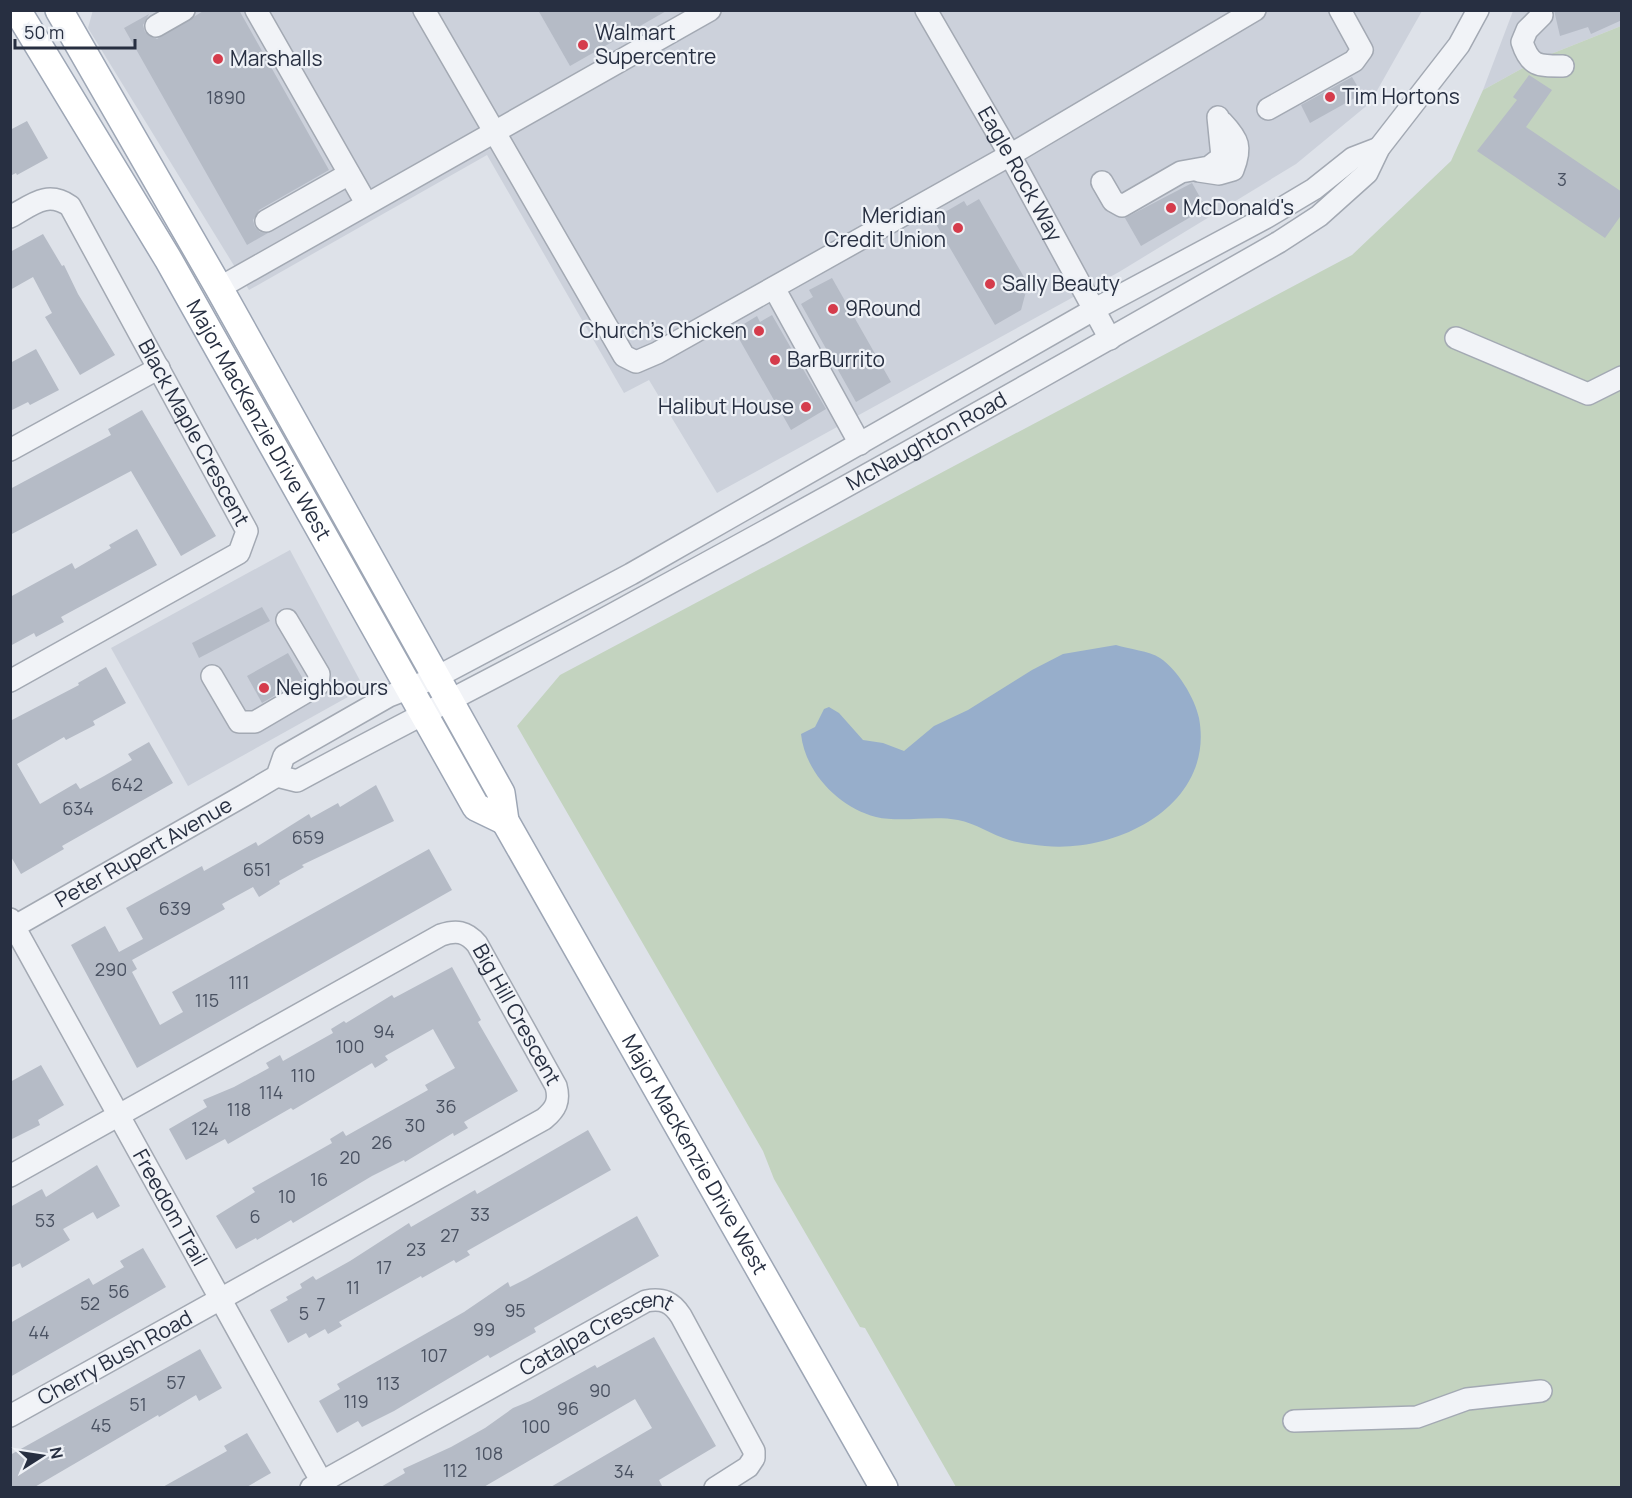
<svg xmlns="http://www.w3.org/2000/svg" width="1632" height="1498" font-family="Manrope,sans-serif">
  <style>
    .built { fill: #ccd1db }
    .green { fill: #c3d3bf }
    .water { fill: #97aecb }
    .building { fill: #b5bbc6 }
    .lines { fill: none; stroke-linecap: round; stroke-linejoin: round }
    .minor-casing { stroke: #a3a9b3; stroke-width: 24 }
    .major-casing { stroke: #9da6b5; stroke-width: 30 }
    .minor { stroke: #f1f3f7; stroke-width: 21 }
    .major { stroke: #fff; stroke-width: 27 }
    .poi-dot { fill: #d53c4c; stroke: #eef1f6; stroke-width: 2 }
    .labels { text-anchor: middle; stroke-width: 4.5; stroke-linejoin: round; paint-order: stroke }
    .number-label { font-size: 18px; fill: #4a5262 }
    .poi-label { font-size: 21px; fill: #272f41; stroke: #eef1f6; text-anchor: start }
    .street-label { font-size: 21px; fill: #272f41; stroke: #eef1f6 }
  </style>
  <rect width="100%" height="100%" fill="#dee2e9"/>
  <g class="built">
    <polygon points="93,10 1422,11 1370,103 1296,164 1119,272 717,493 649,380 624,393 487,155 249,290 88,28"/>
    <polygon points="1513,11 1621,11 1621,26 1541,58 1483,90"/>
    <polygon points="290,550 364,688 188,786 111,648"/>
  </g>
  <polygon class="green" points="1621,26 1621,1487 956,1487 865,1328 860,1327 774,1179 763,1151 517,726 560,675 1352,255 1451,161 1483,90 1541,58"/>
  <path class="water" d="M1116 645C1129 649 1149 651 1160 658 1177 669 1195 698 1199 718 1215 804 1119 853 1045 846 1033 845 1020 843 1009 840 992 835 975 823 958 820 931 815 902 823 876 817 838 807 805 772 801 734L815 727 824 709 829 707 839 713 863 740 883 743 904 751 934 726 968 710 1032 670 1063 654Z"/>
  <g class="building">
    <polygon points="205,10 239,10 329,170 259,210 253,220 255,227 260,232 268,233 247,245 124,28 149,14 143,25 145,32 157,39"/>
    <polygon points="538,10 668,10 570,66"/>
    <polygon points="1554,10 1622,10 1622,20 1591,34 1588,27 1560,36"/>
    <polygon points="1529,75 1552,90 1526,127 1622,192 1622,214 1605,238 1477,151 1517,100 1513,97"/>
    <polygon points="1352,77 1362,94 1310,123 1301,105"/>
    <polygon points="27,121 48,158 17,175 16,173 10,176 10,130"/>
    <polygon points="1192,183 1206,208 1141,246 1125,218"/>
    <polygon points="979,199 1028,284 1021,310 995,325 933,219 964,201 967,206"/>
    <polygon points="43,234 62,266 64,265 78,294 115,355 80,375 45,317 52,313 33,277 10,290 10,252"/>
    <polygon points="832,278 891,382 856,402 801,304 813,297 809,290"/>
    <polygon points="772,315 826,409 791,430 734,330 757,316 760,322"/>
    <polygon points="36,349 59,390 30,405 28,402 10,411 10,363"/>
    <polygon points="142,410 216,536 181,556 131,471 10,535 10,489 111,435 108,429"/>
    <polygon points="137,529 157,565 61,617 64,622 36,637 34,633 10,646 10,597 72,563 75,569 111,548 109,545"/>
    <polygon points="262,607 270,621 199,658 192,643"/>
    <polygon points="288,653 303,679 262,703 247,676"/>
    <polygon points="106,667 126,703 93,721 95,725 66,740 64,737 17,764 40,804 76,783 80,789 104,776 132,760 128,754 149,742 173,783 62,846 64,849 21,874 10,855 10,721 79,685 78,683"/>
    <polygon points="376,785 394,821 302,865 304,867 279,881 280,884 259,897 253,887 222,904 225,909 132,960 137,969 132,972 160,1025 183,1012 172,992 429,849 452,890 137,1068 71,945 105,926 119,952 143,939 126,908 202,866 204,871 256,842 258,846 309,814 311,818 338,803 340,807"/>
    <polygon points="452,967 481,1020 478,1022 518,1091 464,1122 468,1128 454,1136 453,1133 405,1162 404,1160 372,1176 293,1223 291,1220 257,1240 256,1238 236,1249 216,1216 255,1192 252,1188 332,1143 330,1139 343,1131 346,1136 428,1090 425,1085 455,1068 433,1029 385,1056 388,1060 375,1068 372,1063 293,1110 291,1108 228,1144 225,1139 186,1160 169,1129 207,1107 203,1100 234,1087 269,1068 266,1063 280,1055 283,1061 333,1033 331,1029 344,1021 346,1023 392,995 394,998"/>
    <polygon points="41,1065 64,1105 38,1120 40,1125 10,1140 10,1082"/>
    <polygon points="588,1130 611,1170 467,1251 470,1255 456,1263 454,1260 422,1278 421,1276 339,1322 342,1326 328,1334 325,1329 309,1338 306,1333 288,1343 270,1310 288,1300 286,1297 302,1288 300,1284 313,1276 316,1280 350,1261 409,1223 411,1227 475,1190 477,1194"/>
    <polygon points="97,1165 120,1206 97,1219 93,1212 63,1229 70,1240 22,1268 20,1263 10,1268 10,1207 42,1189 46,1197"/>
    <polygon points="637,1216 659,1256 534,1328 536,1332 490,1358 488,1355 394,1411 362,1427 358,1421 337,1433 319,1401 340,1389 337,1384 464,1312 508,1282 510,1287 526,1279"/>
    <polygon points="143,1248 166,1287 10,1377 10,1323 89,1278 93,1285 124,1267 120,1261"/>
    <polygon points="654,1337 716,1446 659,1480 663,1488 549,1488 652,1428 635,1399 482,1488 379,1488 405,1473 403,1469 451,1447 485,1428 513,1408 530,1401 595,1365 597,1368"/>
    <polygon points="200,1349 222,1388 199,1401 196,1395 159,1417 158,1415 33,1488 10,1488 10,1455"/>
    <polygon points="247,1433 271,1473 245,1488 161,1488 227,1451 224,1446"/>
  </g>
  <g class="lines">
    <g class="minor-casing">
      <g id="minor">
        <polyline points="256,10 366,203"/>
        <polyline points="424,10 624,356 636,362 657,353 1010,155 1255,10"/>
        <path id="s1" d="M926 10 1010 155 1110 339"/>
        <path d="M1542 15 1527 30 1522 42C1530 67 1539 66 1563 66"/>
        <polyline points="156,26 184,10"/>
        <polyline points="1268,109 1354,61 1362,50 1340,10"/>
        <path d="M1199 171 1219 174 1233 170C1242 147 1239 140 1222 122"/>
        <polyline points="1102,182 1113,201 1122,206 1181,172 1209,167 1222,157 1218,117"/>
        <path id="s2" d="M10 217C32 205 47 190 70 206L247 531 239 553 10 681"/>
        <polyline points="266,221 349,174"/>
        <polyline points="219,288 710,10"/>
        <polyline points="774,288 860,444"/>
        <polyline points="1456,338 1588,394 1622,377"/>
        <polyline points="10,450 159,368"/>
        <polyline points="212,676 239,722 255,722 318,685 319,674 287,620"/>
        <path id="s3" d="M277 776 297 781C409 720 523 664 635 602 851 485 1066 364 1279 242L1319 216 1367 173 1379 148 1459 45 1478 10"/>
        <path id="s4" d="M10 919 325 1488"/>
        <path id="s5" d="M10 929 243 796 277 776 284 756 389 696 435 678 631 574 1095 309 1267 217 1314 189 1353 158 1379 148"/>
        <path id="s6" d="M10 1176 441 935C456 930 466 931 477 944L556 1086C560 1101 556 1109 544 1119L10 1416"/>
        <polyline points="1294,1421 1417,1417 1467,1399 1541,1391"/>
        <path id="s7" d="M311 1488 646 1301C663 1298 672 1302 681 1316L754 1451V1458L748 1467 715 1488"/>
      </g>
    </g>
    <g class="major-casing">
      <g id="major">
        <path id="s8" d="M17 10 168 259 476 807 505 821"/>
        <path id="s9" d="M59 10 219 288 501 793 505 821 884 1488"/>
      </g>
    </g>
    <use href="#minor" class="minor"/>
    <use href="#major" class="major"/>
  </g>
  <g class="poi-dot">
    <circle cx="583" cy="45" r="6"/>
    <circle cx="218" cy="59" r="6"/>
    <circle cx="1330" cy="97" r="6"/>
    <circle cx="1171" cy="208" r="6"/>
    <circle cx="958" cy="228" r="6"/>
    <circle cx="990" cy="284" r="6"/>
    <circle cx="833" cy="309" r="6"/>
    <circle cx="759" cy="331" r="6"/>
    <circle cx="775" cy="360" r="6"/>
    <circle cx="806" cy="407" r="6"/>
    <circle cx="264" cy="688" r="6"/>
  </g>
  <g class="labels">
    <g class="number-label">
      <text x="226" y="104">1890</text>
      <text x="1562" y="186">3</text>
      <text x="127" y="791">642</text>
      <text x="78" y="815">634</text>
      <text x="308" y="844">659</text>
      <text x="257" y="876">651</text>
      <text x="175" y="915">639</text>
      <text x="111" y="976">290</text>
      <text x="239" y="989">111</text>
      <text x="207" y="1007">115</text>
      <text x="384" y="1038">94</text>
      <text x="350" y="1053">100</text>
      <text x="303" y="1082">110</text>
      <text x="271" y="1099">114</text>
      <text x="446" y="1113">36</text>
      <text x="239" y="1116">118</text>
      <text x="415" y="1132">30</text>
      <text x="205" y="1135">124</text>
      <text x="382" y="1149">26</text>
      <text x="350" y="1164">20</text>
      <text x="319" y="1186">16</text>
      <text x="287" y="1203">10</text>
      <text x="480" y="1221">33</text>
      <text x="255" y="1223">6</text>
      <text x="45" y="1227">53</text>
      <text x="450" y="1242">27</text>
      <text x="416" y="1256">23</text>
      <text x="384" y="1274">17</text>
      <text x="353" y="1294">11</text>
      <text x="119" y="1298">56</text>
      <text x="90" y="1310">52</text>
      <text x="321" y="1311">7</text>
      <text x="515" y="1317">95</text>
      <text x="304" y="1320">5</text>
      <text x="484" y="1336">99</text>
      <text x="39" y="1339">44</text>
      <text x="434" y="1362">107</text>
      <text x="176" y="1389">57</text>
      <text x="388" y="1390">113</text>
      <text x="600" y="1397">90</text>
      <text x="356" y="1408">119</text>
      <text x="138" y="1411">51</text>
      <text x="568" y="1415">96</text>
      <text x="101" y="1432">45</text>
      <text x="536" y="1433">100</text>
      <text x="489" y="1460">108</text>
      <text x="455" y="1477">112</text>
      <text x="624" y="1478">34</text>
    </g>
    <g class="poi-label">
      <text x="595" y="40">Walmart<tspan x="595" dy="24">Supercentre</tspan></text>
      <text x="230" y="66">Marshalls</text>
      <text x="1342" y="104">Tim Hortons</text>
      <text x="1183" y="215">McDonald's</text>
      <text x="946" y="223" text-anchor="end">Meridian<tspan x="946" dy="24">Credit Union</tspan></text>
      <text x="1002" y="291">Sally Beauty</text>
      <text x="845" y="316">9Round</text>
      <text x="747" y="338" text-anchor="end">Church's Chicken</text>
      <text x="787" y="367">BarBurrito</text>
      <text x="794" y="414" text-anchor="end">Halibut House</text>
      <text x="276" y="695">Neighbours</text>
    </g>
    <g class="street-label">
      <text dy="7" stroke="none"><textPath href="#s1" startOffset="189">Eagle Rock Way</textPath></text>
      <text dy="7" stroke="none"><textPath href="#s8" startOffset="476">Major MacKenzie Drive West</textPath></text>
      <text dy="7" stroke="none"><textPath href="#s2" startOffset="324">Black Maple Crescent</textPath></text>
      <text dy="7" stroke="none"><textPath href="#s3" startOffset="736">McNaughton Road</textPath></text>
      <text dy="7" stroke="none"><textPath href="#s5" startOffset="154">Peter Rupert Avenue</textPath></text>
      <text dy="7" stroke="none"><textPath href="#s6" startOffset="615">Big Hill Crescent</textPath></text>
      <text dy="7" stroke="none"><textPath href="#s9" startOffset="1311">Major MacKenzie Drive West</textPath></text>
      <text dy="7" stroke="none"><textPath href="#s4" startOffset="330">Freedom Trail</textPath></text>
      <text dy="7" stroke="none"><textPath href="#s7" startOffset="326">Catalpa Crescent</textPath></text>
      <text transform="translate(115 1358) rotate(-29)" y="7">Cherry Bush Road</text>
    </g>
  </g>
  <rect width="1632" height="1498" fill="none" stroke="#272f41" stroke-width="24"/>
  <g transform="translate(42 1456) rotate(78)" stroke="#eef1f6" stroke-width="4.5" paint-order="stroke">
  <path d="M0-4.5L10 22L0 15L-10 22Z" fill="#272f41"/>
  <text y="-9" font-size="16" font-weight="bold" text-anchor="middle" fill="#272f41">N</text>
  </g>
  <path d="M15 39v9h120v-9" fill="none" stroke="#272f41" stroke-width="3"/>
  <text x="24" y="39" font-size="18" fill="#272f41" stroke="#eef1f6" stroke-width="4.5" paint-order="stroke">50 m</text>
</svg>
